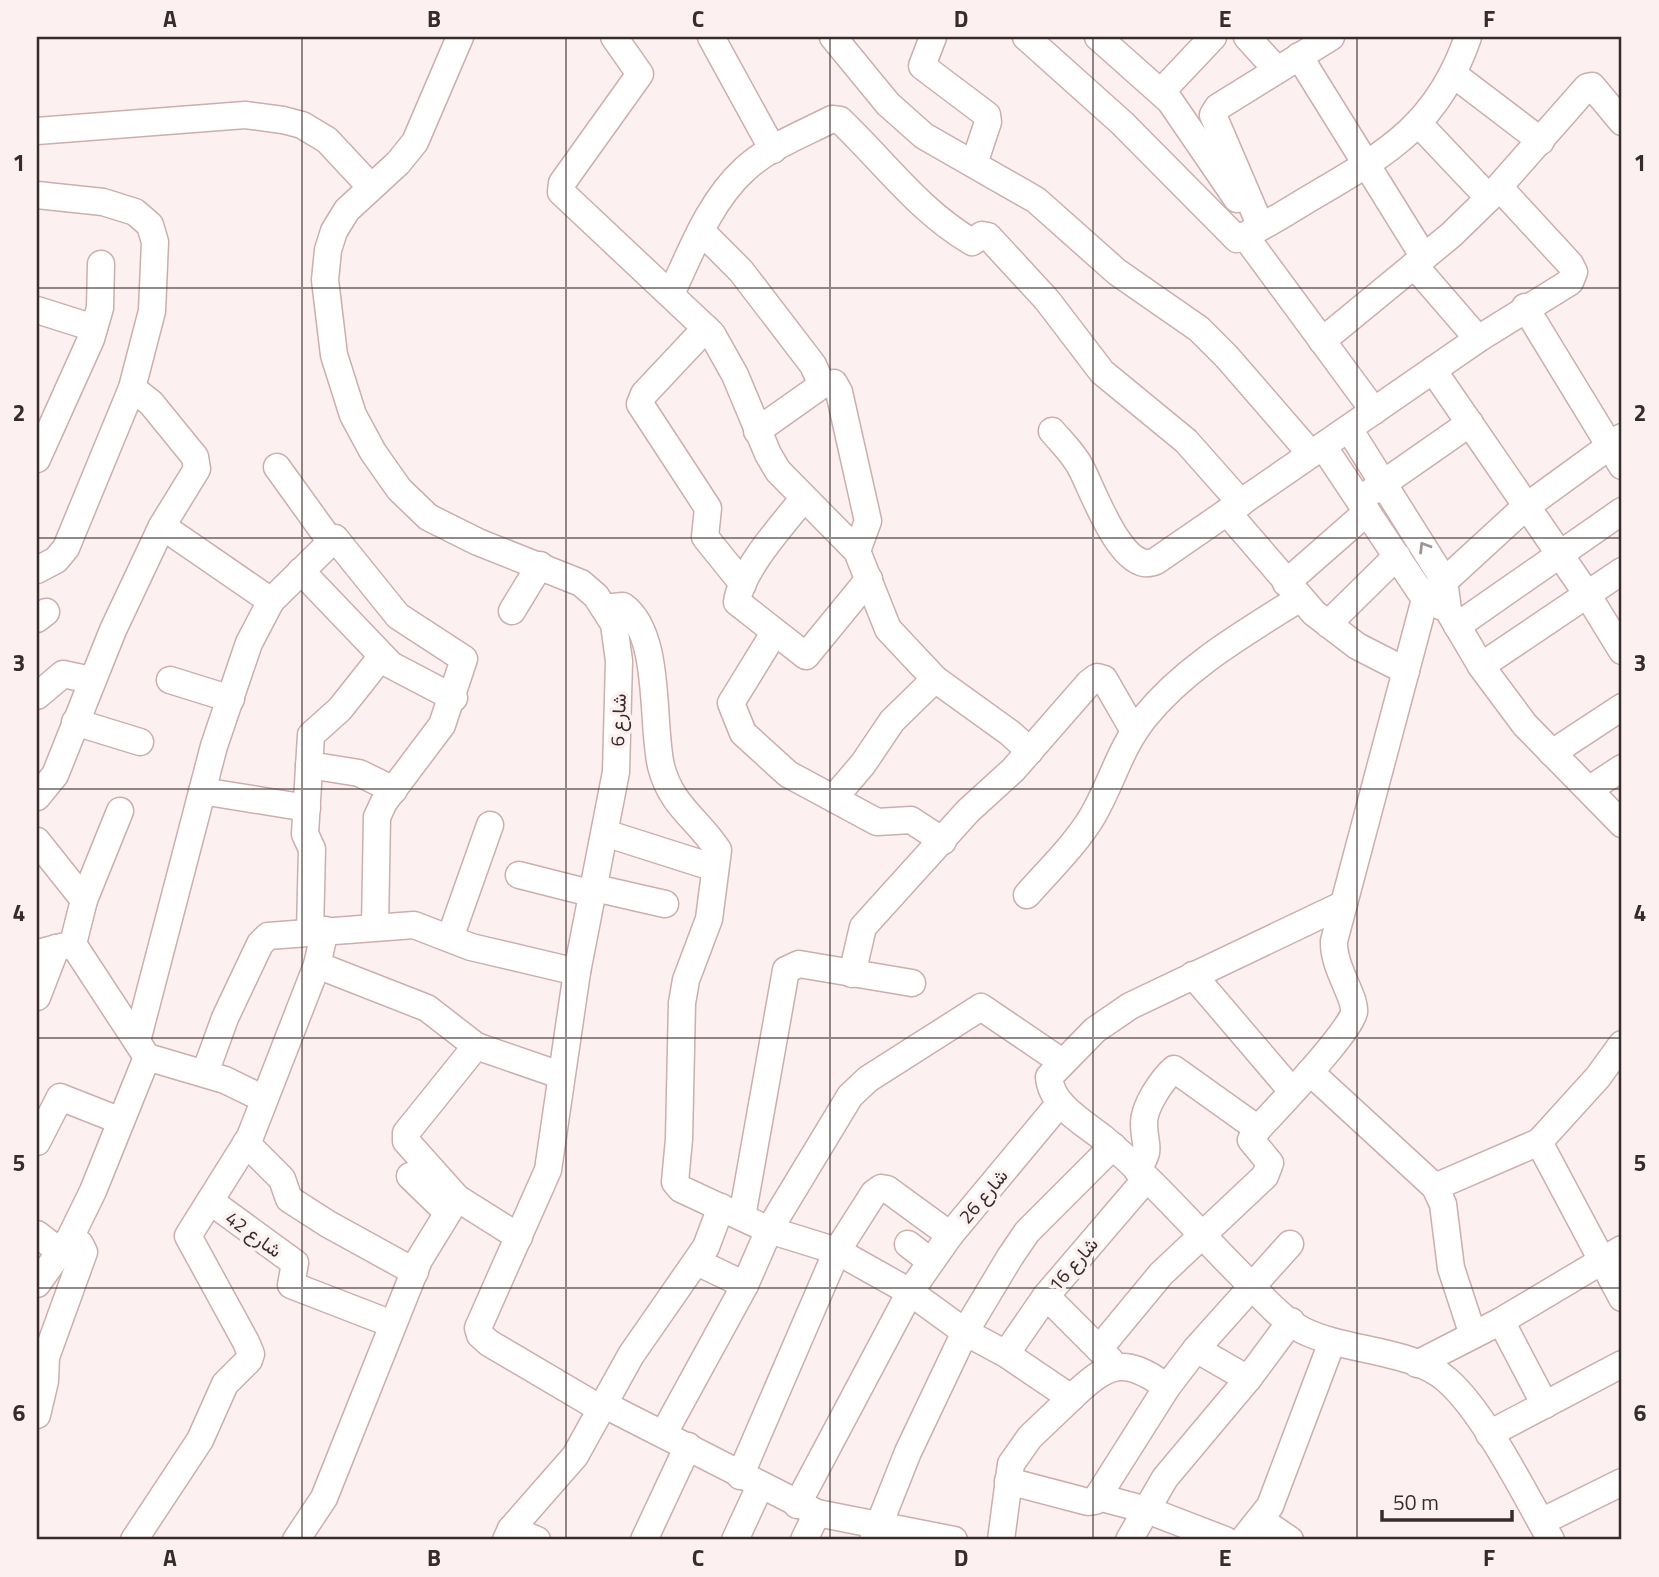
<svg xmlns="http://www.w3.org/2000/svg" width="1659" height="1577" font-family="'Titillium Web',Vazirmatn,sans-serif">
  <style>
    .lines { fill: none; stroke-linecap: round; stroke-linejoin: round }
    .minor-casing { stroke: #ccaead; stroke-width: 29 }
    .minor { stroke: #fff; stroke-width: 26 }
    .oneway { stroke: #9b9595 }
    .grid { fill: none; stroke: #372b2b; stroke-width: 2; stroke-opacity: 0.55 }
    .labels { text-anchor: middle; stroke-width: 7; stroke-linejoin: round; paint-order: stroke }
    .street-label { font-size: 19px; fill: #372b2b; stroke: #fdf0f0 }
    .neatline { fill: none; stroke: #372b2b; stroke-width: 2.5 }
    .grid-label { font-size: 23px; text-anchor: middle; font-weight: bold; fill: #372b2b }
  </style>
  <rect width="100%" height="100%" fill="#fdf0f0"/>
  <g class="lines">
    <g class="minor-casing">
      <g id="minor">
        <polyline points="460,37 415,142 398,163 347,210 334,231 328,250 325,280 334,355 353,415 373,452 399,489 428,517 478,542 581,583 596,596 614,624 619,661 616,772 577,972 548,1170 478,1328 480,1335 489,1343 601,1409"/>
        <polyline points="614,37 640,74 562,183 561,192 712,334 735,375 768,454 778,471 857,551 888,629 935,679 1010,733 1030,751"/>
        <polyline points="711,37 773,150"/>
        <polyline points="833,37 888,104 924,136 1036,200 1117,272 1199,329 1227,357 1311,454"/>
        <polyline points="933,37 922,66 987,115 988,122 974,164"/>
        <path d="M1026 37 1122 123 1237 239C1263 228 1288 211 1312 197 1387 153 1438 125 1468 37"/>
        <polyline points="1098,37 1170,101 1237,199"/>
        <polyline points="1247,37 1277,70"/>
        <polyline points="1299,56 1424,257"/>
        <polyline points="1453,74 1541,141"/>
        <polyline points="1161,92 1213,37"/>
        <polyline points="1418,123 1489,198"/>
        <polyline points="37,131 245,115 283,120 302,125 327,140 370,186"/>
        <polyline points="37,195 103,202 135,212 150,225 155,242 152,311 132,388 66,548 56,560 37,570"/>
        <polyline points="1261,227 1213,115 1218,107 1331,37"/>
        <polyline points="701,231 741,271 813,365 822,385 757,431"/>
        <polyline points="1245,236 1374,411"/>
        <polyline points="1414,265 1478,339"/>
        <path d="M671 294C691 252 709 202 744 170 768 147 803 134 832 119L840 120C884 162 919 211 972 242L982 235 988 236 1047 300 1102 372 1186 441 1241 503"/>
        <polyline points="1525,307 1622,466"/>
        <polyline points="37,310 94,328"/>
        <polyline points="706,328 644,394 640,404 708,508 705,537 743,584"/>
        <polyline points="1322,341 1451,235 1489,198 1587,87 1592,86 1622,122"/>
        <polyline points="1433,370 1587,594 1622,651"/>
        <polyline points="822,385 834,383 839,392 868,521 857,551"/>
        <polyline points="1349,429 1444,580 1448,610 1481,666 1525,725 1622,824"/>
        <path d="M1052 431C1063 444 1075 455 1082 470 1094 493 1123 577 1156 561L1478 339 1570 282 1574 272 1570 264 1499 187"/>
        <polyline points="1323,446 1425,599 1440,606"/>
        <polyline points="37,459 91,339 100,308 101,264"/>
        <polyline points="277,467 331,542"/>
        <polyline points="1371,492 1470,423"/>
        <path d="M804 498C784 523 741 570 737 602L806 656 869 579"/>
        <polyline points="1227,512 1314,613 1357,646 1406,671"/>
        <polyline points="162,526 271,601"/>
        <polyline points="301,571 391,665 454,698"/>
        <polyline points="1286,583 1367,512"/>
        <path d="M604 608 623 606C662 634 651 723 661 766 671 806 697 818 718 850L709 919 686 980 682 1003 679 1139 675 1182 681 1189 769 1230 837 1251 910 1292 965 1332 1006 1354 1071 1398 1030 1437 1011 1464 1001 1540"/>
        <polyline points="512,611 540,565"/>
        <polyline points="37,619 46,612"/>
        <polyline points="1328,624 1397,556"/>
        <polyline points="1457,626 1622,511"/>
        <polyline points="774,633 731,703 743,733 788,774 877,822 911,820 943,841"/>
        <polyline points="1481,666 1622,571"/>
        <polyline points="170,680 231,699"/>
        <polyline points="37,696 63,674 91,680"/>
        <polyline points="75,722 140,742"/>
        <polyline points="1552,753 1622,707"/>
        <polyline points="309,765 359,773 394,790"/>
        <polyline points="1590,789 1622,768"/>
        <polyline points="202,791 307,808"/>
        <polyline points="37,797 55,775 113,630 162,526 197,469 195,457 151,403 132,388"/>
        <polyline points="834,798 863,764 892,721 935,679"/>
        <polyline points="605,833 715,868"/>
        <polyline points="37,841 84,900"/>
        <polyline points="519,875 594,894"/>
        <polyline points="595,888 665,904"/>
        <path d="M1027 895C1049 870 1075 845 1092 817 1112 783 1119 750 1144 718 1186 666 1245 633 1300 598"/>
        <path d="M1344 904 1130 1006 1095 1030 1049 1077C1051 1105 1083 1122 1103 1138 1152 1179 1194 1228 1239 1273 1258 1292 1279 1318 1302 1330 1345 1352 1412 1349 1447 1380 1484 1412 1526 1496 1551 1540"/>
        <polyline points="310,932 312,849 305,834 311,735 340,709 382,656"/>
        <polyline points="450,938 490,825"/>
        <polyline points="73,944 147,1057 225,1080 264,1099"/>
        <polyline points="37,953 73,944 84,900 120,811"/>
        <polyline points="317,965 427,1008 476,1046 560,1075"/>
        <polyline points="852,974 863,927 968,811 1013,770 1089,683 1097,677 1104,679 1134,731"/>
        <polyline points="1193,975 1292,1091"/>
        <polyline points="37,997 56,948"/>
        <polyline points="137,1041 214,746 249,643 271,601 335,538 398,616 464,659 442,725 384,802 377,817 375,927"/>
        <polyline points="1622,1044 1598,1077 1539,1142 1622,1298"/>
        <polyline points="476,1046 406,1133 406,1141 457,1198 519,1237"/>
        <polyline points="1310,1072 1435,1187 1443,1204 1451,1268 1473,1335"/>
        <polyline points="205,1073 225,1018 260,944 268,936 414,925 471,947 577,972"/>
        <polyline points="37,1142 60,1097 121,1121"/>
        <polyline points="246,1143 282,1179 289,1199 328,1224 415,1272"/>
        <path d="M1137 1170C1153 1147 1144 1147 1144 1123 1144 1106 1162 1080 1174 1069L1258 1129"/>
        <polyline points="410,1176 446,1211"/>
        <polyline points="1435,1187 1539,1142"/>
        <polyline points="210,1201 295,1263 291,1285 392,1324"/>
        <polyline points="742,1217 786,970 799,964 912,983"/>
        <polyline points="37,1234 59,1251"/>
        <polyline points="908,1244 930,1261"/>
        <polyline points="697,1262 745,1285"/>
        <polyline points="37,1284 70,1238 93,1191 147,1057"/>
        <polyline points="1046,1296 1110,1360"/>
        <polyline points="1501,1321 1545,1405"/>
        <path d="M1099 1349 1161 1274 1265 1176 1270 1163 1251 1140 1255 1132C1272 1114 1352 1030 1354 1012 1356 997 1333 968 1334 941L1425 599 1523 509 1622 437"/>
        <polyline points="1196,1349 1248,1379 1291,1321"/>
        <polyline points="1006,1354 1046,1296 1146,1179"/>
        <polyline points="1417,1364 1501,1321 1622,1249"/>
        <path d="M1071 1398C1108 1363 1123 1355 1167 1387"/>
        <polyline points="603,1404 817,1513 954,1540"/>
        <polyline points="37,1415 45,1381 46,1357 84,1252 80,1244 70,1238"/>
        <polyline points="664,1433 745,1285 769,1230 850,1096 868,1079 981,1007 1062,1062"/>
        <polyline points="1489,1434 1622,1364"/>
        <polyline points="740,1476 837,1251 874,1193 881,1188 887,1189 950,1235"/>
        <polyline points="1008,1481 1088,1502 1095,1501 1167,1387 1196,1349 1290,1244"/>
        <polyline points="1098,1497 1147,1510 1225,1540"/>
        <polyline points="797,1505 910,1292 950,1235 1060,1103"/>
        <polyline points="1261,1520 1290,1540"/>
        <polyline points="1541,1522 1622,1482"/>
        <polyline points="511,1529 575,1456 631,1355 706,1247 721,1207"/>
        <polyline points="134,1540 200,1440 225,1384 249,1360 251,1354 246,1342 188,1236 250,1137 317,965 325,930"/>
        <polyline points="296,1540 324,1498 419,1260 457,1198"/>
        <polyline points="506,1540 511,1529 537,1540"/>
        <polyline points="644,1540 688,1446"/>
        <polyline points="735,1540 760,1486"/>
        <polyline points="804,1540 817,1513"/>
        <polyline points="873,1540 908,1452 965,1332 1010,1257 1027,1232 1113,1146"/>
        <polyline points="1129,1540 1165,1478 1248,1379"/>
        <polyline points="1243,1540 1270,1506 1332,1342"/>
      </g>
    </g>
    <use href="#minor" class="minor"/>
  </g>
  <defs><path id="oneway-chevron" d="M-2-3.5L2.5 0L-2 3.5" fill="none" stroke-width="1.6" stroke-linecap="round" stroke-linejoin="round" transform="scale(1.75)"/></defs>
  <use class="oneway" href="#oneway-chevron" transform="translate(1424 547) rotate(-122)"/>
  <path class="grid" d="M302 37V1540M566 37V1540M830 37V1540M1093 37V1540M1357 37V1540M37 288H1622M37 538H1622M37 789H1622M37 1038H1622M37 1288H1622"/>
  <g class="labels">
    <g class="street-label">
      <text transform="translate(618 720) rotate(-88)" y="7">شارع 6</text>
      <text transform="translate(983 1196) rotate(-50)" y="7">شارع 26</text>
      <text transform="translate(254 1234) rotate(36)" y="7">شارع 42</text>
      <text transform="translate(1073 1264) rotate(-49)" y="7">شارع 16</text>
    </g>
  </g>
  <rect width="1659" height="1577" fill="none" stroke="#fdf0f0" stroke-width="77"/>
  <path d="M1382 1510v10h130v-10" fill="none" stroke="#372b2b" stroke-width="3.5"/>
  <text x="1393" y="1510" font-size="21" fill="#372b2b" stroke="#fdf0f0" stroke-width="5" paint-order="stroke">50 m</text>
  <rect x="38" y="38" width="1582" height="1500" class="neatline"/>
  <g class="grid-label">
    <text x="170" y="27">A</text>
    <text x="434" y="27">B</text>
    <text x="698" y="27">C</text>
    <text x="961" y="27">D</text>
    <text x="1225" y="27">E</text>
    <text x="1489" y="27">F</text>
    <text x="19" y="171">1</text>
    <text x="1640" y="171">1</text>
    <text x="19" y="421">2</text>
    <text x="1640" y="421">2</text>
    <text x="19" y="671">3</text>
    <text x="1640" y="671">3</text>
    <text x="19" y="921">4</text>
    <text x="1640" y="921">4</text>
    <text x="19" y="1171">5</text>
    <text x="1640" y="1171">5</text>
    <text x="19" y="1421">6</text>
    <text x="1640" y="1421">6</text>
    <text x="170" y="1566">A</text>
    <text x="434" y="1566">B</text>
    <text x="698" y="1566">C</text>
    <text x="961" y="1566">D</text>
    <text x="1225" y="1566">E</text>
    <text x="1489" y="1566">F</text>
  </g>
</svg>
